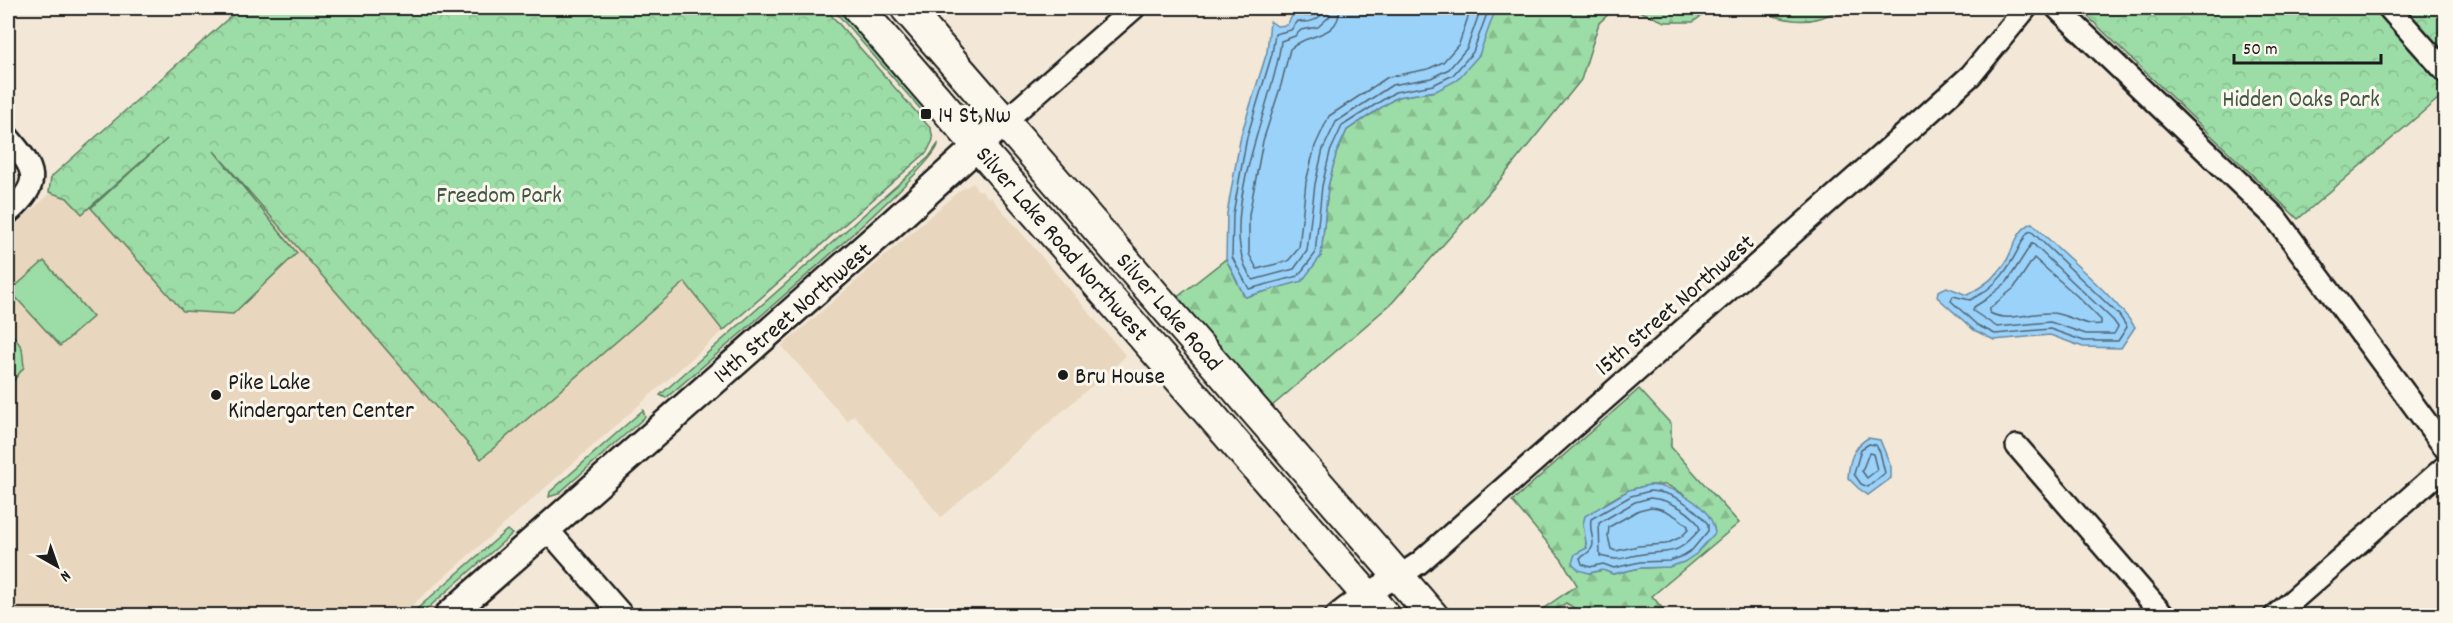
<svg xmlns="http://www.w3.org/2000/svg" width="2453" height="623" font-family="Dekko,sans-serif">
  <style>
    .built { fill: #e9d6be }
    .grass { fill: #9cdca6; stroke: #5c7c61; stroke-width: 1.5 }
    .forest { fill: url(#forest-firs); stroke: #5c7c61; stroke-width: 1.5; fill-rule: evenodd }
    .park { fill: url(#park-crowns); stroke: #5c7c61; stroke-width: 1.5 }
    .water { fill: #9bd2fa; stroke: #6889a1; stroke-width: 1.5 }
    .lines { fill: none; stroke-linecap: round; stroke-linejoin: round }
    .shore { stroke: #4f6575; stroke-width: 1.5 }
    .minor-casing { stroke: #1c1c1c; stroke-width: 26 }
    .tertiary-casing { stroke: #1c1c1c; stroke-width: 32 }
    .secondary-casing { stroke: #1c1c1c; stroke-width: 34 }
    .minor { stroke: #fbf7ec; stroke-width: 21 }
    .tertiary { stroke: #fbf7ec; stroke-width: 27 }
    .secondary { stroke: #fbf7ec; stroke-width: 30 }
    .poi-dot { fill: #1c1c1c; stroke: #fbf7ec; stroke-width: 2 }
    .labels { text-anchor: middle; stroke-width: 6; stroke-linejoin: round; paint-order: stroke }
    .park-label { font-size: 24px; fill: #425645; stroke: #fbf7ec }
    .poi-label { font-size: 24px; fill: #1c1c1c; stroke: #fbf7ec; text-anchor: start }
    .street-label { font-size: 24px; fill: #1c1c1c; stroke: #fbf7ec }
  </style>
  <defs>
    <pattern id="forest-firs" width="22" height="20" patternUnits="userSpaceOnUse" patternTransform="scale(1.5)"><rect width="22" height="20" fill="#9cdca6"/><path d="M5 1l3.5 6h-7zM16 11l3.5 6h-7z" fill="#86bc8e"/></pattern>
    <pattern id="park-crowns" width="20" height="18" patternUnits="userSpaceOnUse" patternTransform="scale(1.5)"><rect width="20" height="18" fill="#9cdca6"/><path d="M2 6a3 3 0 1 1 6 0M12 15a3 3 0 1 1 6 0" fill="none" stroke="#86bc8e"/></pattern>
  </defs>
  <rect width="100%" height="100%" fill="#f3e8d7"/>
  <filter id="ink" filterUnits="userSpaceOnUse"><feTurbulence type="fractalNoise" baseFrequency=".0167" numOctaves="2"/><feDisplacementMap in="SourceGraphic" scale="12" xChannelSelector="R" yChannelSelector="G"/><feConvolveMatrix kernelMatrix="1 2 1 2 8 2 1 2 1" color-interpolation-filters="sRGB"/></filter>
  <g filter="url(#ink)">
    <g class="built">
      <polygon points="170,136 190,137 204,143 215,152 481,459 685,282 723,331 401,615 8,615 8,231 52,192 67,198 82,214"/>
      <polygon points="973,183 977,190 982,191 988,198 991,197 1126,356 941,517 854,415 847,421 782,346 960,190"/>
    </g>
    <g class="grass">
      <polygon points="832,8 839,8 927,109 923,112"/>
      <path d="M938 144C941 164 698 370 666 398L660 395 929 157Z"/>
      <polygon points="44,261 93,317 60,346 10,291"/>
      <polygon points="8,328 22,348 24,367 8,388"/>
      <polygon points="643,410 645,417 558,494 549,497 550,492"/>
      <polygon points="507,530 512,534 420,615 410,615"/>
    </g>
    <g class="forest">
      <polygon points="1496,8 1712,8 1693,22 1665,22 1639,11 1613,10 1599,23 1581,80 1501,179 1392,303 1271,407 1176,298 1226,259 1245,297 1270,290 1321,256 1328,187 1336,154 1347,130 1397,97 1436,91"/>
      <path d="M1751 8H1842C1810 28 1784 21 1751 8Z"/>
      <path d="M1639 389 1671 424V447L1739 523 1652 596 1668 615H1585L1566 603 1549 615H1534L1577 585 1562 560 1512 501ZM1650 485H1667L1685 495 1669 567 1640 568 1613 574 1603 570 1589 573C1589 562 1584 542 1586 532 1590 507 1627 488 1650 485Z"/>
    </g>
    <g class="park">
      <polygon points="240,8 825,8 931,129 933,140 927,152 723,331 685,282 481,459 214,151 297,253 233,314 183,311 91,208 167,139 82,214 67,198 49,192 51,177"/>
      <polygon points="2079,8 2445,8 2445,93 2298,219"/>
    </g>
    <g class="water">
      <polygon points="1321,8 1496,8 1479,55 1457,80 1436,91 1397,97 1347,130 1336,154 1328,187 1321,256 1302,281 1245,297 1226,259 1227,213 1241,135 1267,52 1270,21 1277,26 1287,25 1296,9 1304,16 1310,16"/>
      <path d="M2032 223C2066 258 2106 287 2135 327L2121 348 2083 347 2050 335 1994 340 1974 330 1937 297 1938 291 1947 287 1967 295C1980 288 1995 278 2004 265 2014 250 2015 231 2032 223Z"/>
      <path d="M1868 438 1880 440 1891 467V478L1868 495 1858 488 1848 478C1849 461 1853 447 1868 438Z"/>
      <path d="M1649 485C1674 486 1712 505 1715 533L1696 554 1684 562 1669 567 1640 568 1613 574 1603 570 1589 573 1579 570 1572 563 1575 554 1587 548 1583 524 1585 516 1629 490Z"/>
    </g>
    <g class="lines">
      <g class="shore">
        <path d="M1324 8C1322 20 1308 24 1298 21L1291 30 1275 34 1272 54 1247 137 1233 214 1232 257 1249 289 1298 276 1315 254 1322 186 1330 152 1342 126 1395 92 1433 85 1453 75 1473 52 1489 8"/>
        <path d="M1331 8 1329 17 1318 27 1301 30 1295 36 1281 41C1275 102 1211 227 1253 280L1294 269 1307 251 1315 184 1323 149 1336 122 1392 85 1431 78 1449 69 1467 48 1481 8"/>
        <path d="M1340 8C1339 30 1324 33 1307 39 1301 41 1294 46 1290 49L1281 85 1263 141 1249 215V254L1257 269 1288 261 1299 248 1306 182 1315 146 1329 116 1388 77 1428 69 1443 62 1459 44 1471 8"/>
        <path d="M2031 231 2119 315 2127 327 2118 341H2084L2050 329 1995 334 1977 325 1951 301 1953 296 1970 300C2004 283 2010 264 2027 233Z"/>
        <polygon points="2032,243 2113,320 2118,327 2114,334 2086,334 2050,322 1997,327 1973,311 1974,307 1985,300 2007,282"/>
        <path d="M2034 258 2077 296 2101 320V324C2082 327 2068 313 2050 313 2030 312 2009 323 1990 313V308L2014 288Z"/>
        <polygon points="1869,444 1876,445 1880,452 1885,473 1868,487 1861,484 1854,474 1861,449"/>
        <polygon points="1869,453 1873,454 1877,470 1867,478 1862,471"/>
        <path d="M1650 491C1674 492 1693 506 1708 524V531L1692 550 1681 557 1669 561 1640 562 1614 568 1603 564 1590 567 1582 564 1580 558C1603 545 1588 540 1591 519L1631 496Z"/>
        <path d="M1650 498C1667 499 1695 512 1700 529 1675 559 1670 549 1637 555 1617 559 1621 561 1600 556L1599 523 1635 502Z"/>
        <path d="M1651 507C1665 508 1678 517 1688 526V530L1681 537 1666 544 1638 546 1616 551 1611 549 1608 536 1609 527 1639 510Z"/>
      </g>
      <g class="minor-casing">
        <g id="minor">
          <polyline points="2057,8 2275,217 2446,449"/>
          <polyline points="2389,8 2446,72"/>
          <polyline points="1005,121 1134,8"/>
          <path d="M8 137C36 170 43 182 8 213"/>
          <polyline points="2017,446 2164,616"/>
          <polyline points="547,529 623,616"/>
          <path d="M1336 616C1361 594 1392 582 1419 563L1930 112 1971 75 2026 8"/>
          <polyline points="2275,616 2446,466"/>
        </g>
      </g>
      <g class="tertiary-casing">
        <polyline id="tertiary" points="448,616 894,222 1005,121"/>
      </g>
      <g class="secondary-casing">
        <g id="secondary">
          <polyline points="858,8 1385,616"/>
          <polyline points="906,8 1433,616"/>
        </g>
      </g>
      <use href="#minor" class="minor"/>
      <use href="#tertiary" class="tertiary"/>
      <use href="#secondary" class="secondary"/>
    </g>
  </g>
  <g class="poi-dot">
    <rect x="920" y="108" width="12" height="12" rx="3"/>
    <circle cx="1063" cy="375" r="6"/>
    <circle cx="216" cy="395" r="6"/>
  </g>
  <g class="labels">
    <g class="park-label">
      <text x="2301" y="106">Hidden Oaks Park</text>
      <text x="499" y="202">Freedom Park</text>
    </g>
    <g class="poi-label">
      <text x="938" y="122">14 St Nw</text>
      <text x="1075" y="383">Bru House</text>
      <text x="228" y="389">Pike Lake<tspan x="228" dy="28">Kindergarten Center</tspan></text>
    </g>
    <g class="street-label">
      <text transform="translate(1063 243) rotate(49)" y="8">Silver Lake Road Northwest</text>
      <text transform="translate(1674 304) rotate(-41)" y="8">15th Street Northwest</text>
      <text transform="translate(1170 311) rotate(49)" y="8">Silver Lake Road</text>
      <text transform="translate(792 312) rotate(-41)" y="8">14th Street Northwest</text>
    </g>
  </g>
  <rect width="2453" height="623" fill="none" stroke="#fbf7ec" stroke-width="30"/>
  <rect x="15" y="15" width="2423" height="593" fill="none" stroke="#1c1c1c" stroke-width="2" filter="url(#ink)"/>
  <g transform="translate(57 566) rotate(140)" stroke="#fbf7ec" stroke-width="4.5" paint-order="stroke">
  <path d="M0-4.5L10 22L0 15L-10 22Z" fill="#1c1c1c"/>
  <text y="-9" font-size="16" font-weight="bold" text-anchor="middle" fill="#1c1c1c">N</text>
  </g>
  <path d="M2234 54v9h147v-9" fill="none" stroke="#1c1c1c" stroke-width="3"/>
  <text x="2243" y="54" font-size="18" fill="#1c1c1c" stroke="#fbf7ec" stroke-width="4.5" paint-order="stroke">50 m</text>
</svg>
